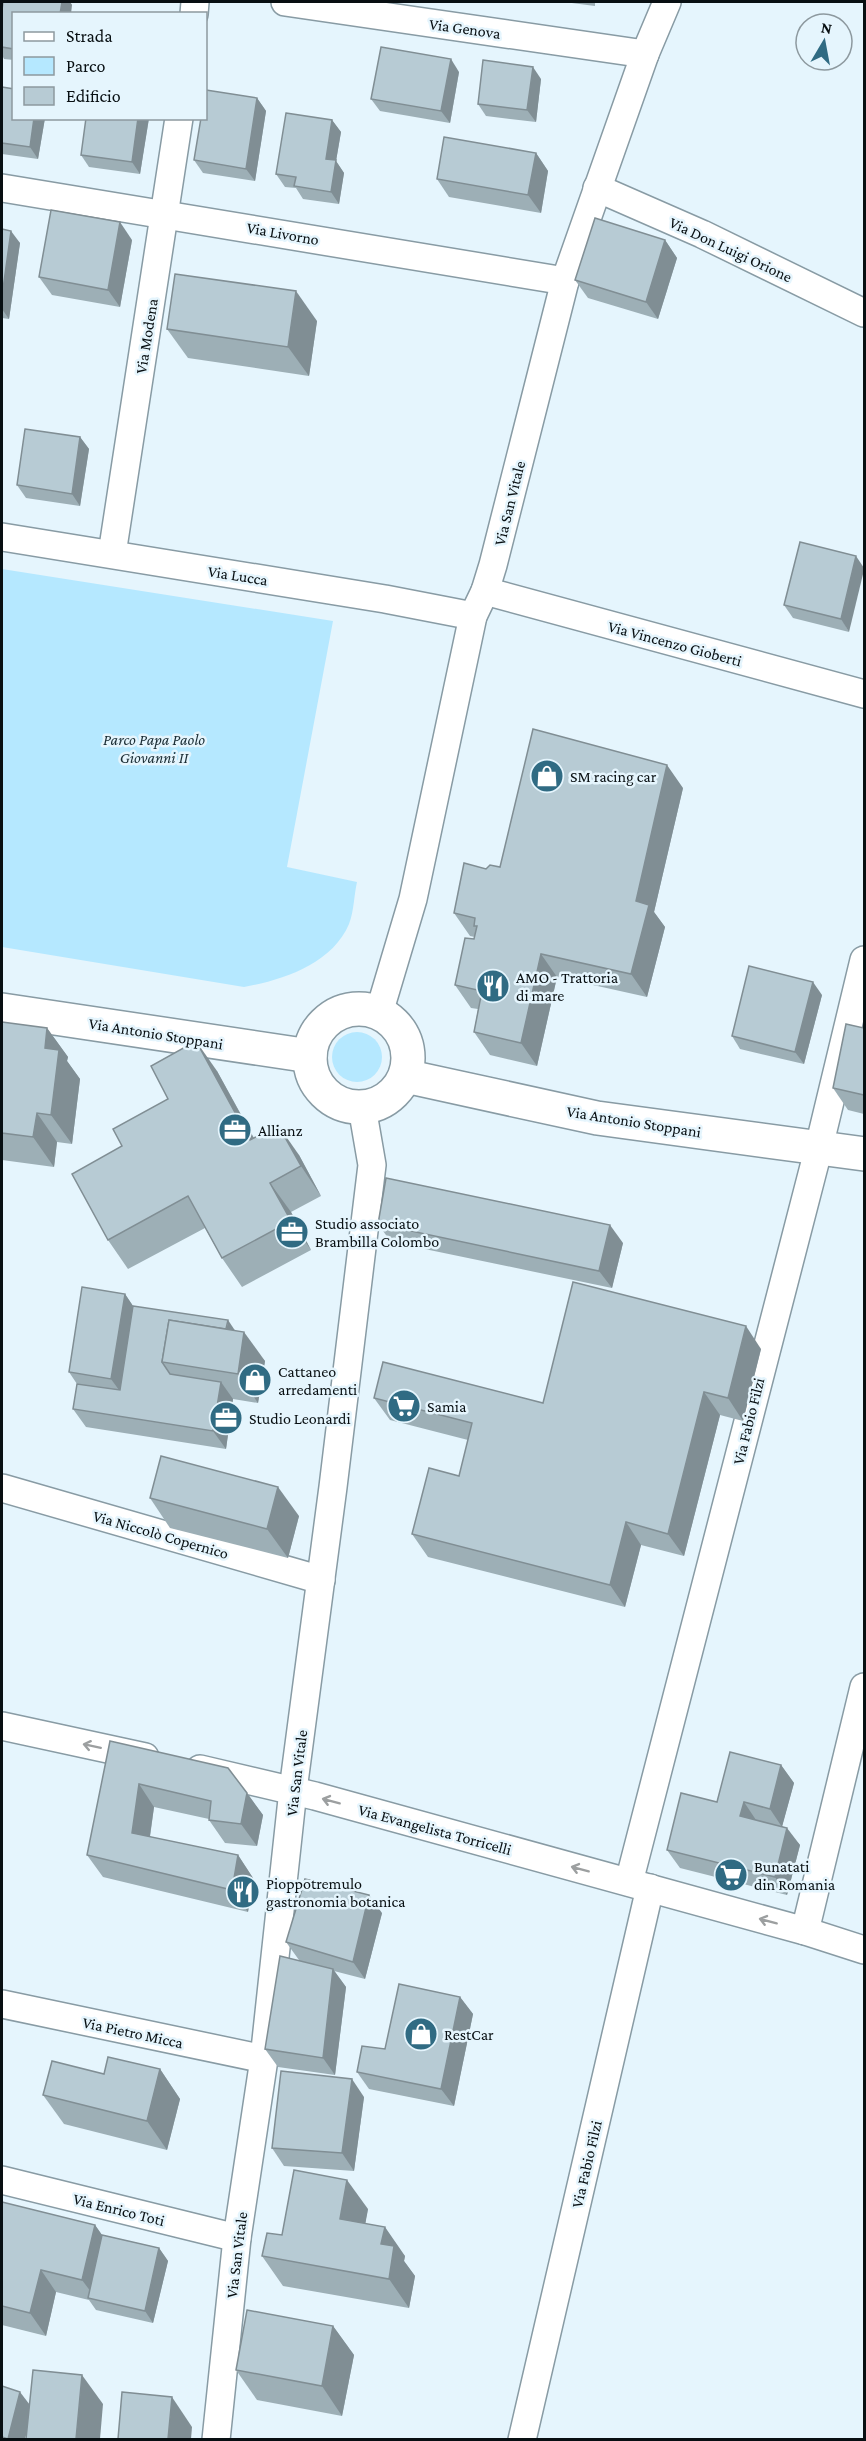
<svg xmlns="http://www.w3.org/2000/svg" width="866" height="2441" font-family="'Crimson Pro',serif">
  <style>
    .green { fill: #b5e8ff }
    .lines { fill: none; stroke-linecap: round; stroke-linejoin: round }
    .minor-casing { stroke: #889ba4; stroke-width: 30 }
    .tertiary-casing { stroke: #889ba4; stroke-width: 36 }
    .minor { stroke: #fff; stroke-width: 27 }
    .tertiary { stroke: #fff; stroke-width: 33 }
    .wall { fill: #9dafb6 }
    .shaded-wall { fill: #808e94 }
    .building { fill: #b7cbd4; stroke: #808e94; stroke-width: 1.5 }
    .oneway { stroke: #9c9fa0 }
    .labels { text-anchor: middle; stroke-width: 5; stroke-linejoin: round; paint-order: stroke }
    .street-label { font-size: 16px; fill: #080f12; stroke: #e5f5fd }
    .park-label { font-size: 16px; font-style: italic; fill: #1a2d35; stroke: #e5f5fd }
    .poi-label { font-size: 16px; fill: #080f12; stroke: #e5f5fd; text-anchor: start }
  </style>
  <rect width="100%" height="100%" fill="#e5f5fd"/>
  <g class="green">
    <path d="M2 569 333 621 287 867 357 882C354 895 354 911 349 924 332 964 283 980 244 987L2 947Z"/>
    <circle cx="357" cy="1057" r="25"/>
  </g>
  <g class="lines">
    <g class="minor-casing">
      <g id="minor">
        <polyline points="285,2 645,54"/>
        <polyline points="194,14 195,2"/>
        <polyline points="2,188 565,281"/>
        <polyline points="597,188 702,234 864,313"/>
        <polyline points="2,537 385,599 473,616"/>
        <polyline points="112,554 179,118"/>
        <polyline points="485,591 864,694"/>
        <polyline points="379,1013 413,899 473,616 485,591 493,565 565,281 645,54 667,2"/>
        <polyline points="2,1488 321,1580"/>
        <polyline points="2,1726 145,1757"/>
        <polyline points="200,1769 315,1796 805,1931 864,1950"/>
        <polyline points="629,1882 819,1147 864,960"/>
        <polyline points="805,1931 864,1687"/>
        <polyline points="2,2004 264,2059"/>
        <polyline points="2,2180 237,2238"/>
        <polyline points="216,2440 237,2238 264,2059 293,1790 333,1487 372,1165 362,1107"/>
        <polyline points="522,2440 650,1888"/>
      </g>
    </g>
    <g class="tertiary-casing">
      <g id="tertiary">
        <circle cx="359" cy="1058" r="49"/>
        <polyline points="2,1010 310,1056"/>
        <polyline points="405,1076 597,1118 864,1154"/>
      </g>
    </g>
    <use href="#minor" class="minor"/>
    <use href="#tertiary" class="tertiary"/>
  </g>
  <g class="wall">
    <polygon points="3,2 70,2 72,5 14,14 14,60 4,59 2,55 2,10"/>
    <polygon points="564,2 595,2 595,6"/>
    <polygon points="459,72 450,123 380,111 371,99"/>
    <polygon points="541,79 536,122 486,116 478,104"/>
    <polygon points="2,87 14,118 45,118 38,159 2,154"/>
    <polygon points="257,98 266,111 255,181 203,173 194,160"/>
    <polygon points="149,118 140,174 89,167 81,155"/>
    <polygon points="332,120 341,132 336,161 344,173 339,204 303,199 296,188 285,187 276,174"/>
    <polygon points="536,153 548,171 541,213 449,197 437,179"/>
    <polygon points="2,229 20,243 9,319 2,318"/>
    <polygon points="132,240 120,307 52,295 39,277"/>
    <polygon points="665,240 677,258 658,319 588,298 575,280"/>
    <polygon points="317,321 309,376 188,358 167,329"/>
    <polygon points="80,437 89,449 80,506 26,498 17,485"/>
    <polygon points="800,542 849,632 793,618 784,605"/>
    <polygon points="683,788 654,912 665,927 647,997 557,977 537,1066 490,1055 474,1032 478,1009 471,1008 455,985 475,937 470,936 454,913 486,869 500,867"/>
    <polygon points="822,995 804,1064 740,1049 732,1036"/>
    <polygon points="2,1022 47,1028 68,1057 67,1061 80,1079 72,1144 57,1142 54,1167 2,1160"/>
    <polygon points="864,1028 864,1114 848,1110 833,1088"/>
    <polygon points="217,1071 254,1138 299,1155 321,1196 291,1212 311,1250 242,1287 222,1258 205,1228 128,1269 108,1240 122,1146 168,1099"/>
    <polygon points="378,1224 623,1243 612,1288 391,1242"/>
    <polygon points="125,1294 133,1306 235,1330 265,1361 258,1403 233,1399 226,1449 86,1427 73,1409 77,1384 69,1372"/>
    <polygon points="761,1349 743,1421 720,1415 684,1556 641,1545 625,1607 428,1557 412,1534 459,1476 468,1440 390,1420 374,1398 543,1403"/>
    <polygon points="150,1498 299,1516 288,1558 170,1528"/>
    <polygon points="110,1741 247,1793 263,1815 257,1846 225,1843 209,1820 209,1819 154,1807 150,1837 238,1855 253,1878 248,1912 103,1877 87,1855"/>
    <polygon points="781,1765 794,1783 782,1826 800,1845 787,1895 680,1868 667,1850 717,1802"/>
    <polygon points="382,1913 365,1979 334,1971 346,1987 335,2075 278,2067 265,2049 299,1960 286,1942"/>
    <polygon points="460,1997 473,2014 454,2106 369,2089 357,2072 385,2049"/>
    <polygon points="160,2069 180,2099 167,2150 64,2124 43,2095 104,2074"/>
    <polygon points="364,2097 354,2171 284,2166 272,2148"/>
    <polygon points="2,2202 95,2225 102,2235 159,2248 168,2261 153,2323 96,2310 89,2300 56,2292 46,2336 2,2325"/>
    <polygon points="368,2209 365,2223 405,2256 404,2261 415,2276 409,2308 283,2286 262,2256 282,2235"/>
    <polygon points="333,2326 354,2355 342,2416 257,2400 236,2370"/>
  </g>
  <g class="shaded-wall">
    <polygon points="62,2 70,2 72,5 71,14 60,14"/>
    <polygon points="451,59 459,72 450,123 441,111"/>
    <polygon points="533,67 541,79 536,122 527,110"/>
    <polygon points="257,98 266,111 255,181 246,169"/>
    <polygon points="34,118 45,118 38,159 30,147"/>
    <polygon points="138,118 149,118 140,174 132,162"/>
    <polygon points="332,120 341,132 336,161 344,173 339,204 331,192 326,159"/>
    <polygon points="536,153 548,171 541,213 528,195"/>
    <polygon points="120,222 132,240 120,307 108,290"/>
    <polygon points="11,231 20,243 9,319 2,309 2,296"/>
    <polygon points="665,240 677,258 658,319 646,302"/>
    <polygon points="296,291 317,321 309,376 288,347"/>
    <polygon points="80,437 89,449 80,506 72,494"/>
    <polygon points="856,556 864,568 864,570 849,632 841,619"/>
    <polygon points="667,765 683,788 654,912 665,927 647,997 631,974 636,901"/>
    <polygon points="541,954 557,977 537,1066 521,1043"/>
    <polygon points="813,982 822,995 804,1064 795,1052"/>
    <polygon points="47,1028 68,1057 67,1061 80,1079 72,1144 51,1115 45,1048"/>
    <polygon points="196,1041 217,1071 271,1170 250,1140"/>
    <polygon points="37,1113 57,1142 54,1167 33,1137"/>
    <polygon points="278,1125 299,1155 321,1196 301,1166"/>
    <polygon points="270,1183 291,1212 311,1250 291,1221"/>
    <polygon points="610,1225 623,1243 612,1288 599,1271"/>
    <polygon points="125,1294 145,1324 132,1408 111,1379"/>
    <polygon points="228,1320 240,1338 225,1339"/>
    <polygon points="746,1326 761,1349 743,1421 728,1398"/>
    <polygon points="244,1332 265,1361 258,1403 238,1374"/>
    <polygon points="221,1382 233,1399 226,1449 213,1431"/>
    <polygon points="704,1392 720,1415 684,1556 668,1534"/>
    <polygon points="278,1487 299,1516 288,1558 267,1529"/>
    <polygon points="626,1522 641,1545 625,1607 610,1585"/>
    <polygon points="781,1765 794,1783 782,1827 770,1809"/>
    <polygon points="139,1784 154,1807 147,1856 132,1833"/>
    <polygon points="247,1793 263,1815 257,1846 241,1824"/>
    <polygon points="744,1802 756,1820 740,1816"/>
    <polygon points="787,1828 800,1845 787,1895 775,1877"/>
    <polygon points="238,1855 253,1878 248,1912 232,1890"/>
    <polygon points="369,1895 382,1913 365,1979 353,1962"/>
    <polygon points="333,1969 346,1987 335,2075 323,2058"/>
    <polygon points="460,1997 473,2014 454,2106 441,2089"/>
    <polygon points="160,2069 180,2099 167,2150 147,2121"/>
    <polygon points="352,2079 364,2097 354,2171 342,2153"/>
    <polygon points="347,2180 368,2209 361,2248 340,2219"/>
    <polygon points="95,2225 111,2248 97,2300 82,2280"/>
    <polygon points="385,2227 405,2256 404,2261 415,2276 409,2308 389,2279 381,2244"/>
    <polygon points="159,2248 168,2261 153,2323 145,2311"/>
    <polygon points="41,2270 56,2292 46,2336 30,2313"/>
    <polygon points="333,2326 354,2355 342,2416 322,2386"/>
    <polygon points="82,2375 103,2404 100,2439 76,2439"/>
    <polygon points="20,2392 33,2409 25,2439 8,2439"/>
    <polygon points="172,2397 192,2427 191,2439 168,2439"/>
  </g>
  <g class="building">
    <polygon points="3,2 62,2 60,14 14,14 14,49 2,47 2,10"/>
    <polygon points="381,47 451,59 441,111 371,99"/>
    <polygon points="483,60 533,67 527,110 478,104"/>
    <polygon points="2,87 14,89 14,118 34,118 30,147 2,143"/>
    <polygon points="206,90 257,98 246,169 194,160 201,118 206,118"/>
    <polygon points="286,113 332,120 326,159 336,160 331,192 294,186 296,177 276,174"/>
    <polygon points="86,118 138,118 132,162 81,155"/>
    <polygon points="444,137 536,153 528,195 437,179"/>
    <polygon points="51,210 120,222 108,290 39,277"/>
    <polygon points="595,218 665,240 646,302 575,280"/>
    <polygon points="2,229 11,231 2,296"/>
    <polygon points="175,274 296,291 288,347 167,329"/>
    <polygon points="25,429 80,437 72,494 17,485"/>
    <polygon points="800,542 856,556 841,619 784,605"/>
    <polygon points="533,729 667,765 636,901 649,905 631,974 541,954 521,1043 474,1032 482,991 455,985 465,938 474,939 477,926 474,926 475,918 454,913 464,863 486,869 490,865 500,867"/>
    <polygon points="749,966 813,982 795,1052 732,1036"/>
    <polygon points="2,1022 47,1028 45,1048 59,1050 51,1115 37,1113 33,1137 2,1133"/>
    <polygon points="846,1024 864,1028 864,1095 833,1088"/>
    <polygon points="196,1041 250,1140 278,1125 301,1166 270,1183 291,1221 222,1258 188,1196 108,1240 72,1174 122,1146 113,1129 168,1099 151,1066"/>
    <polygon points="386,1178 610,1225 599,1271 378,1224"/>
    <polygon points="573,1282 746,1326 728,1398 704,1392 668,1534 626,1522 610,1585 412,1534 429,1468 459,1476 472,1423 374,1398 383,1362 543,1403"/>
    <polygon points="82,1287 125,1294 111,1379 69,1372"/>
    <polygon points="133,1306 228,1320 226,1329 169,1320 162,1362 170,1374 221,1382 213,1431 73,1409 77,1384 120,1390"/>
    <polygon points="169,1320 244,1332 238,1374 162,1362"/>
    <polygon points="161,1456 278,1487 267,1529 150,1498"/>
    <polygon points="110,1741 228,1768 247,1793 241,1824 209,1820 211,1801 139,1784 132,1833 238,1855 232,1890 87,1855"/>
    <polygon points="730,1752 781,1765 770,1809 744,1802 740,1816 787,1828 775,1877 667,1850 681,1793 717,1802"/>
    <polygon points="305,1879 369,1895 353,1962 286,1942"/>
    <polygon points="280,1956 333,1969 323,2058 265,2049"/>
    <polygon points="399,1984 460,1997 441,2089 357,2072 362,2046 385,2049"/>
    <polygon points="108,2057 160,2069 147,2121 43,2095 52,2061 104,2074"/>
    <polygon points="281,2071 352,2079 342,2153 272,2148"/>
    <polygon points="294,2170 347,2180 340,2219 385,2227 381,2244 394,2246 389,2279 262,2256 267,2233 282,2235"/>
    <polygon points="2,2202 95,2225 82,2280 41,2270 30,2313 2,2306"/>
    <polygon points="102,2235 159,2248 145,2311 88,2298"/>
    <polygon points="247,2310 333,2326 322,2386 236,2370"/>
    <polygon points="33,2370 82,2375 76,2439 26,2439"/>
    <polygon points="2,2386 20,2392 8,2439 2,2437"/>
    <polygon points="122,2392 172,2397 168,2439 118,2439"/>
  </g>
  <defs><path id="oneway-shaft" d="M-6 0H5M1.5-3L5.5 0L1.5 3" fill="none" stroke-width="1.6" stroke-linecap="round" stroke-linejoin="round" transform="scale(1.5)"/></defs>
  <g class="oneway">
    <use href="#oneway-shaft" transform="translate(92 1746) rotate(-168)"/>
    <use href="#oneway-shaft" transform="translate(331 1801) rotate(-165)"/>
    <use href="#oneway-shaft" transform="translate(580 1869) rotate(-165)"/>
    <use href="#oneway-shaft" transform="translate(768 1921) rotate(-165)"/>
  </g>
  <defs>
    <g id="shop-disc" transform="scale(1.725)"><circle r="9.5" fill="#306b83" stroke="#e5f5fd"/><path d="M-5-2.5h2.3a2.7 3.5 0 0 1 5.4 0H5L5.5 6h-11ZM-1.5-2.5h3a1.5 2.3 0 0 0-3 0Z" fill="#fff"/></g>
    <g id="restaurant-disc" transform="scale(1.725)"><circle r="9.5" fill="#306b83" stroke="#e5f5fd"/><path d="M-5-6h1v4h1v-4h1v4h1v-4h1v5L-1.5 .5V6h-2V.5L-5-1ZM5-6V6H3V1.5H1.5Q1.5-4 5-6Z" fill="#fff"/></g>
    <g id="office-disc" transform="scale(1.725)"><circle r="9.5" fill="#306b83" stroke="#e5f5fd"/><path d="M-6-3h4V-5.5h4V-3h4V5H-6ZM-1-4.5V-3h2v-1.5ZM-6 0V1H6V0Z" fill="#fff"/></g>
    <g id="supermarket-disc" transform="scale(1.725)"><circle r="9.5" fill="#306b83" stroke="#e5f5fd"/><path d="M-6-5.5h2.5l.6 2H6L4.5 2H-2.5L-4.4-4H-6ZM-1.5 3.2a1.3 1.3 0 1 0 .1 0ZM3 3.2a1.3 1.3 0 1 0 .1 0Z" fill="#fff"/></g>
  </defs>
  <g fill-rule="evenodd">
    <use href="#shop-disc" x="547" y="776"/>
    <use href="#restaurant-disc" x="493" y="986"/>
    <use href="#office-disc" x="235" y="1130"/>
    <use href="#office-disc" x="292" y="1232"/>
    <use href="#shop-disc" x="255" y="1380"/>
    <use href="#supermarket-disc" x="404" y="1406"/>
    <use href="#office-disc" x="226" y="1418"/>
    <use href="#supermarket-disc" x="731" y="1875"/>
    <use href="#restaurant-disc" x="243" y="1892"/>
    <use href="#shop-disc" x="421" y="2034"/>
  </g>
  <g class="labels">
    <g class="street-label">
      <text transform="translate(465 28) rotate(8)" y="6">Via Genova</text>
      <text transform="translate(283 233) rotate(10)" y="6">Via Livorno</text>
      <text transform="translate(731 249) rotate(25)" y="6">Via Don Luigi Orione</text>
      <text transform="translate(146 336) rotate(-81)" y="6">Via Modena</text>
      <text transform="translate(509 503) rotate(-76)" y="6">Via San Vitale</text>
      <text transform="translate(238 575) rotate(9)" y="6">Via Lucca</text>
      <text transform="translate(675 643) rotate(15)" y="6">Via Vincenzo Gioberti</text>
      <text transform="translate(156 1033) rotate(9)" y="6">Via Antonio Stoppani</text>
      <text transform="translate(634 1121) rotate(9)" y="6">Via Antonio Stoppani</text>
      <text transform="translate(748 1421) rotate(-76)" y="6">Via Fabio Filzi</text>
      <text transform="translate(161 1534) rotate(16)" y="6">Via Niccolò Copernico</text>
      <text transform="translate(296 1773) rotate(-83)" y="6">Via San Vitale</text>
      <text transform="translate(435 1829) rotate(15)" y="6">Via Evangelista Torricelli</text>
      <text transform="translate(133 2032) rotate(12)" y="6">Via Pietro Micca</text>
      <text transform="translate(586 2164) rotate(-77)" y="6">Via Fabio Filzi</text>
      <text transform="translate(119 2209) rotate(14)" y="6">Via Enrico Toti</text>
      <text transform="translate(236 2255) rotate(-83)" y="6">Via San Vitale</text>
    </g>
    <g class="park-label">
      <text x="154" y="745">Parco Papa Paolo<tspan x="154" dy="18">Giovanni II</tspan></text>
    </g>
    <g class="poi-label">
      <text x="570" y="782">SM racing car</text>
      <text x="516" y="983">AMO - Trattoria<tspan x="516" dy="18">di mare</tspan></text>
      <text x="258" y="1136">Allianz</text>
      <text x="315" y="1229">Studio associato<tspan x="315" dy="18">Brambilla Colombo</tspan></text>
      <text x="278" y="1377">Cattaneo<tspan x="278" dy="18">arredamenti</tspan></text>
      <text x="427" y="1412">Samia</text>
      <text x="249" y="1424">Studio Leonardi</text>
      <text x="754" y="1872">Bunatati<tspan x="754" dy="18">din Romania</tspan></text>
      <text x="266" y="1889">Pioppotremulo<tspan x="266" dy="18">gastronomia botanica</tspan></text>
      <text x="444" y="2040">RestCar</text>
    </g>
  </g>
  <rect width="866" height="2441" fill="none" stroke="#080f12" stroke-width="6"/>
  <rect x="12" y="12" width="195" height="108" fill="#e5f5fd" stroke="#8d999f" stroke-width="1.5"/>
  <rect x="24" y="32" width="30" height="9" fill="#ffffff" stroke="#8d999f" stroke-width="1.5"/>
  <text x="66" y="42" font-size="18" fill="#080f12">Strada</text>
  <rect x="24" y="57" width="30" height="18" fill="#b5e8ff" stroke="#8d999f" stroke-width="1.5"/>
  <text x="66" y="72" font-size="18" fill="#080f12">Parco</text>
  <rect x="24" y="87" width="30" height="18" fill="#b7cbd4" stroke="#8d999f" stroke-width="1.5"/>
  <text x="66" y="102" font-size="18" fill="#080f12">Edificio</text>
  <g transform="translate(824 42) rotate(10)"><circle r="28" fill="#e5f5fd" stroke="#8d999f" stroke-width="1.5"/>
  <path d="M0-4.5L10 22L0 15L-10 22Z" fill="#306b83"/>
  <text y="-9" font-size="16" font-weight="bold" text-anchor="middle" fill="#080f12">N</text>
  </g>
</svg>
